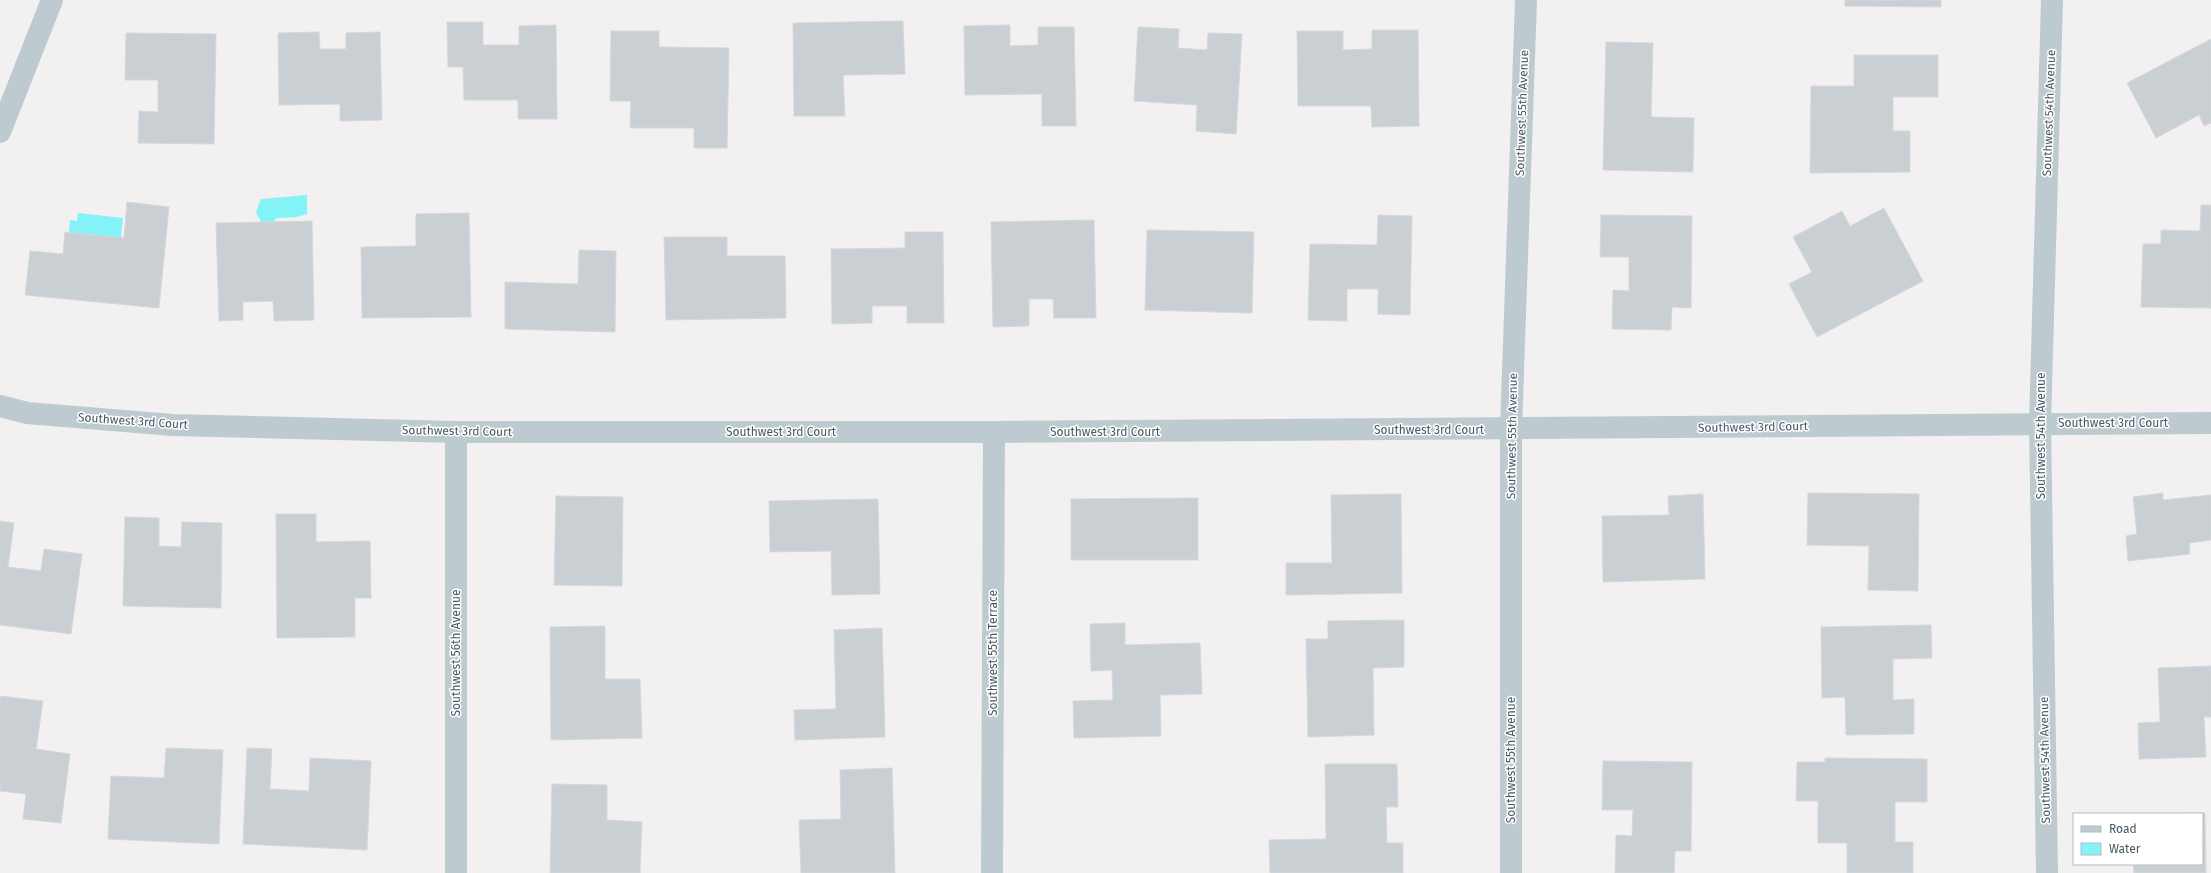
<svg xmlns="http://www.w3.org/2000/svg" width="2211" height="873" font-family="'Fira Sans',sans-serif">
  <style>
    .water { fill: #83f3f7 }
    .building { fill: #cacfd3; stroke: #d4d8dd }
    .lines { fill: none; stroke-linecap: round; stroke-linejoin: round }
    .minor { stroke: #bdcbd1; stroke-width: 22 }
    .tertiary { stroke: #bdcbd1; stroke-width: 22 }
    .labels { text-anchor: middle; stroke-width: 3; stroke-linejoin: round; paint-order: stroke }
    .street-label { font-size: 12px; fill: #465860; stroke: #fff }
  </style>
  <rect width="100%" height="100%" fill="#f3f0f1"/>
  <g class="water">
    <polygon points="307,195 307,214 297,217 277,218 271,224 262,224 256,212 261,199"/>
    <polygon points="78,213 123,218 120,245 68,240 70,220 77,221"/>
  </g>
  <g class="building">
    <polygon points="1845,0 1941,0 1941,7 1845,6"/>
    <polygon points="903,21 905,74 843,75 845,116 794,116 793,23"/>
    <polygon points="447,22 483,22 483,45 519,45 519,26 556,25 557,119 518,119 518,100 464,100 463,67 448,67"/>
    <polygon points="1010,25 1010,46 1038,45 1038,27 1074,27 1076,126 1042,126 1042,94 965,95 964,26"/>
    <polygon points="1138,27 1179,29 1178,48 1207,50 1208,33 1242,34 1236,134 1196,131 1197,105 1134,101"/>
    <polygon points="1372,30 1418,30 1419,126 1372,127 1371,106 1298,106 1297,31 1343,31 1343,50 1372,49"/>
    <polygon points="611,31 659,31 659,47 729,48 727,148 694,148 694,128 630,128 631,101 610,101"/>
    <polygon points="319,32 320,49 346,49 346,33 380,32 382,120 340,121 340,104 279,105 278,33"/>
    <polygon points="126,33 216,34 214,144 138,143 139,111 158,112 158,80 125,80"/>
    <polygon points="2211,39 2211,123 2204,126 2199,115 2156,138 2127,83"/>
    <polygon points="1606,42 1653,43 1651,117 1694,118 1693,172 1603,170"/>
    <polygon points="1854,55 1938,55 1938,97 1893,97 1893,131 1910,131 1910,172 1810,173 1811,86 1854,86"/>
    <polygon points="127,202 169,207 159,308 25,295 30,251 63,254 65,232 124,238"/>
    <polygon points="2201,205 2211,205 2211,308 2141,307 2143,244 2161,244 2161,230 2200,231"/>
    <polygon points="1884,208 1923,281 1817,337 1789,284 1812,272 1793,237 1842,211 1850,226"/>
    <polygon points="469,213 471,317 362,318 361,247 416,246 416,214"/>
    <polygon points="1378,215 1412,216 1410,315 1378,314 1378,289 1347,289 1347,321 1308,320 1310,244 1377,245"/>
    <polygon points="1601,215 1692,216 1691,308 1672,307 1671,330 1612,329 1613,290 1629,291 1629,257 1600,257"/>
    <polygon points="1094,220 1096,318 1054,318 1053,299 1029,299 1029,326 993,327 991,222"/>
    <polygon points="312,221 314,320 274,321 273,301 243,302 243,320 219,321 216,223"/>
    <polygon points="1147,230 1254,232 1252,313 1145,310"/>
    <polygon points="905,232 943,232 944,323 907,323 907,306 872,306 872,323 832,324 831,249 905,248"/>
    <polygon points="664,237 727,237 727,256 785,256 786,318 666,320"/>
    <polygon points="579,250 616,251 615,332 505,329 505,282 578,284"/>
    <polygon points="1808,493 1919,494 1918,591 1868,590 1869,546 1807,545"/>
    <polygon points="2163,493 2163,500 2211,495 2211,540 2189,543 2190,554 2128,561 2126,536 2137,534 2133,497"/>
    <polygon points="1401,494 1402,593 1286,595 1286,563 1332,563 1331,495"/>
    <polygon points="1703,494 1705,579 1603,582 1602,516 1669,515 1668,496"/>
    <polygon points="556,496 623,497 622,586 554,585"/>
    <polygon points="1198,498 1198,560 1071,560 1071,499"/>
    <polygon points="878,499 880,594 832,595 831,551 770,552 769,501"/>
    <polygon points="276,514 316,514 316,542 370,541 371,598 355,598 355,637 277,638"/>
    <polygon points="125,517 159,518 159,546 181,547 182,522 222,523 221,608 123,606"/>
    <polygon points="0,521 14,523 8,567 41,571 44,549 82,554 71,634 0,625"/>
    <polygon points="1404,620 1404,667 1373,668 1374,735 1308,737 1306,639 1328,639 1328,621"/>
    <polygon points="1125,623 1125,645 1200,643 1202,694 1160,695 1161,736 1074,738 1073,701 1113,700 1112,670 1091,671 1090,624"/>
    <polygon points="1931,625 1932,658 1893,659 1893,700 1914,699 1914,734 1846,735 1845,697 1822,698 1821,627"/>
    <polygon points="605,626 605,679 640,679 642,738 551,740 550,627"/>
    <polygon points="882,628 885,737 795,740 794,710 836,709 834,630"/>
    <polygon points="2211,666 2211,717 2204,717 2206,757 2139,759 2138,723 2160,722 2158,668"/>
    <polygon points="0,696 43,701 36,749 70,754 61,823 23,819 26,794 0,791"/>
    <polygon points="166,748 223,750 219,844 108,839 111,776 164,778"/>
    <polygon points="247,748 272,749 270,789 309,791 310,758 371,761 367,850 243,844"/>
    <polygon points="1825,758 1927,759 1927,802 1895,802 1895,842 1913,842 1913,873 1847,873 1847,843 1818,843 1818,801 1796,801 1797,762 1825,762"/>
    <polygon points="1603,761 1692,762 1691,851 1675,851 1674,873 1615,873 1616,835 1632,836 1633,810 1602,810"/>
    <polygon points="1325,764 1397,764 1398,807 1386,807 1387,843 1403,843 1403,873 1270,873 1269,840 1326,839"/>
    <polygon points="892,768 895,873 801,873 799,820 841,819 840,770"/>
    <polygon points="552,784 607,785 607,820 642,822 640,873 550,873"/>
    <polygon points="2205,813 2206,873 2134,873 2133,864 2202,864 2202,814 2133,814"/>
  </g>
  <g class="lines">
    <g class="minor">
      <polyline points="0,132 52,0"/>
      <polyline points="0,406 27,413 173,425 456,432 994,432 2211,423"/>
      <polyline points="456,432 456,873"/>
      <polyline points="992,873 994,432"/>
      <polyline points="1511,873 1511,429 1526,0"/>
    </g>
    <polyline class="tertiary" points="2047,873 2040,423 2052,0"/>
  </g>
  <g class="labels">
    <g class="street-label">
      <text transform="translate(1522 113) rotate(-88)" y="4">Southwest 55th Avenue</text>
      <text transform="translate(2049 113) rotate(-88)" y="4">Southwest 54th Avenue</text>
      <text transform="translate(133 421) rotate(4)" y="4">Southwest 3rd Court</text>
      <text x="2113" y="427">Southwest 3rd Court</text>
      <text transform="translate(1753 427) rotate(-1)" y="4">Southwest 3rd Court</text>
      <text x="1429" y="434">Southwest 3rd Court</text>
      <text transform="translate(457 431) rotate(1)" y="4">Southwest 3rd Court</text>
      <text x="781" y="436">Southwest 3rd Court</text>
      <text x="1105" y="436">Southwest 3rd Court</text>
      <text transform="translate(1512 436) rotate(-89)" y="4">Southwest 55th Avenue</text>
      <text transform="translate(2041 436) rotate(-90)" y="4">Southwest 54th Avenue</text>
      <text transform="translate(456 653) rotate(-90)" y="4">Southwest 56th Avenue</text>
      <text transform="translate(993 653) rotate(-90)" y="4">Southwest 55th Terrace</text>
      <text transform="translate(1511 760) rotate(-90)" y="4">Southwest 55th Avenue</text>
      <text transform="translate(2045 760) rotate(-91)" y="4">Southwest 54th Avenue</text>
    </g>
  </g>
  <rect x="2073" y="813" width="130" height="52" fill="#ffffff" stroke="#b5bcbf"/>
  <rect x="2081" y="826" width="20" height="6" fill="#bdcbd1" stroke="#b5bcbf"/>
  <text x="2109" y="833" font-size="12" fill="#465860">Road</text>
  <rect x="2081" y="843" width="20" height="12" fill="#83f3f7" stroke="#b5bcbf"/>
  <text x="2109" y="853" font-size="12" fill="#465860">Water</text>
</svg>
